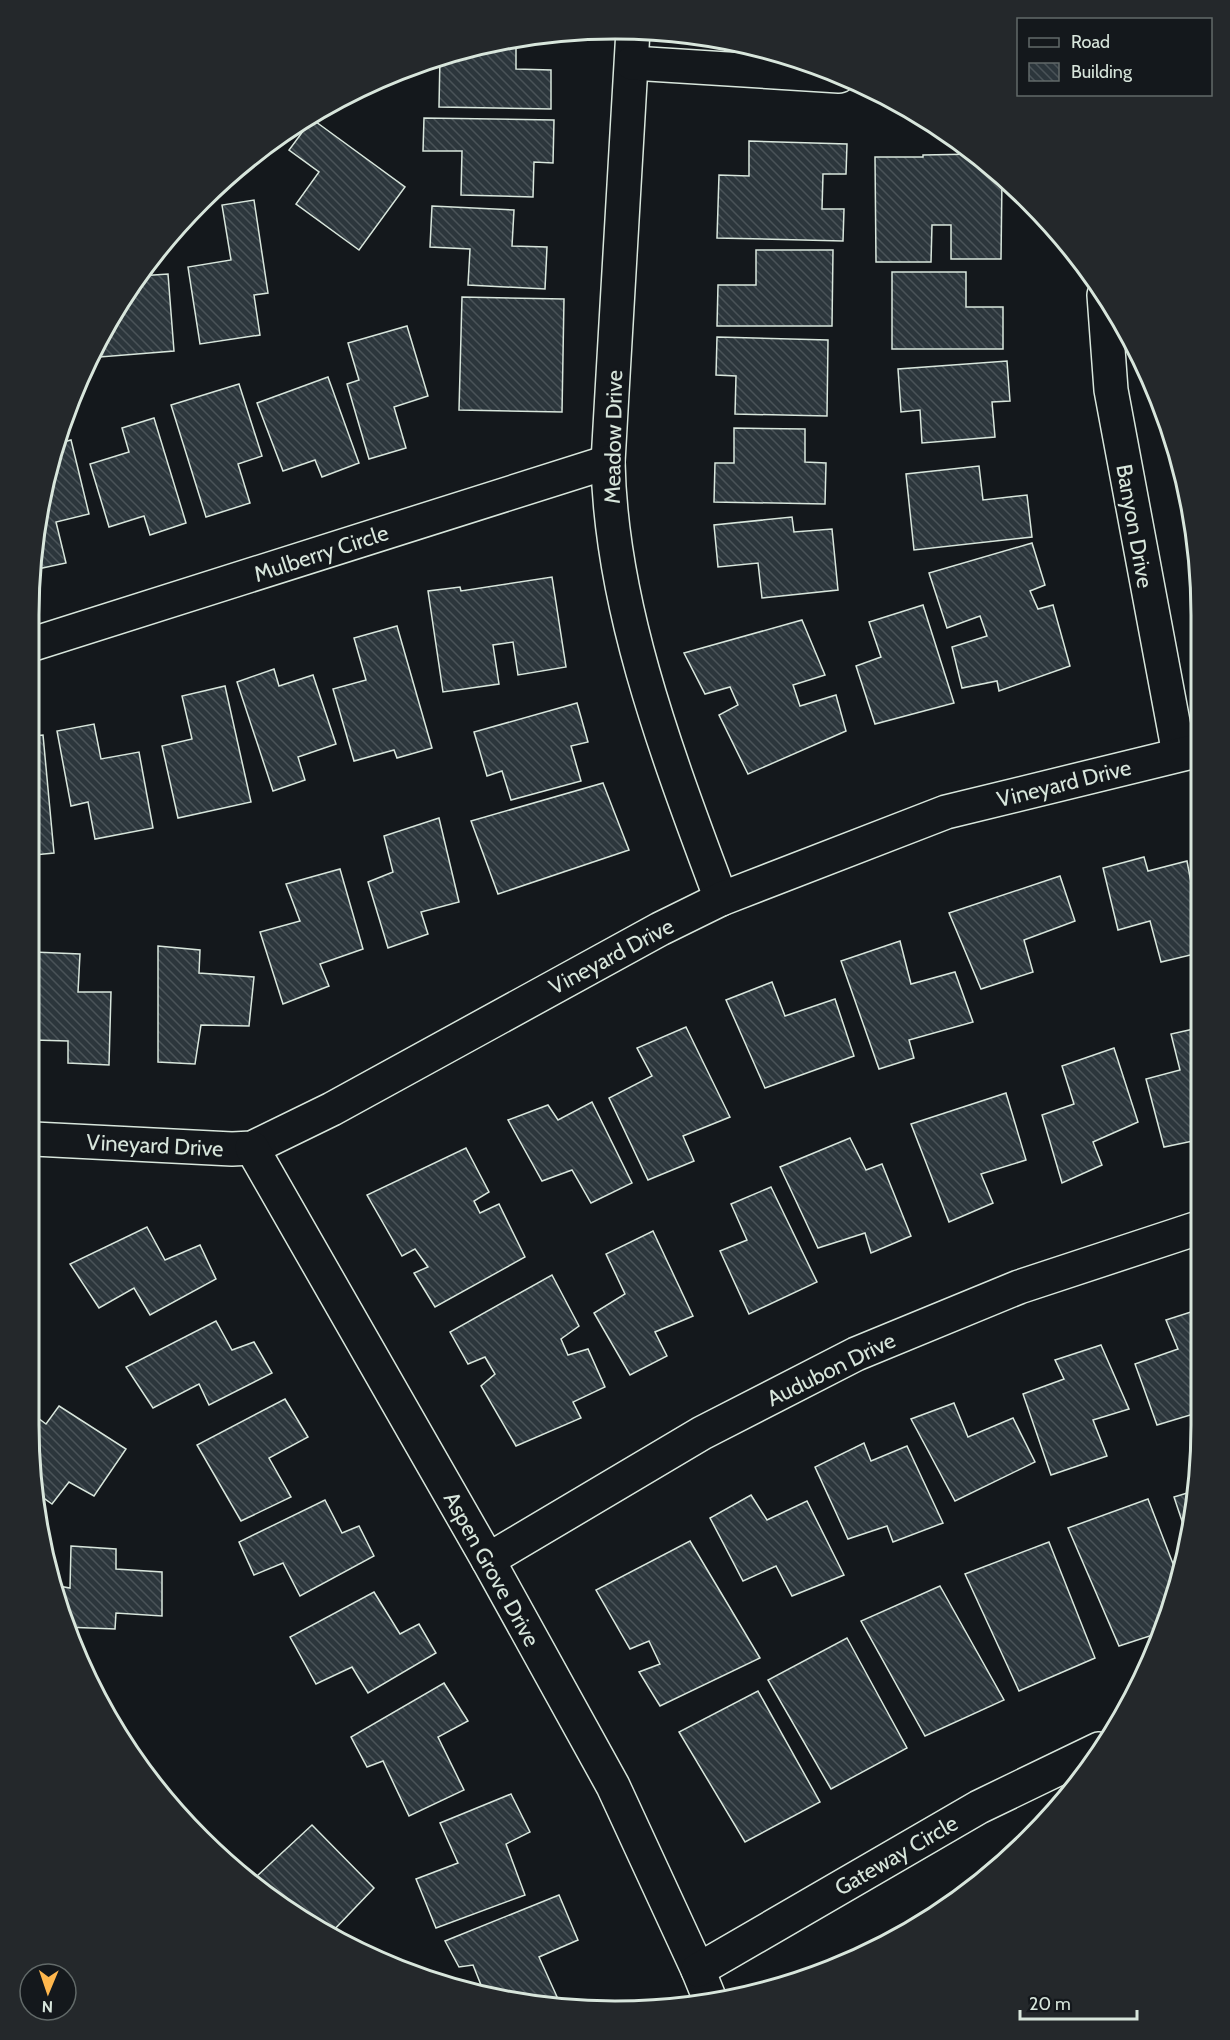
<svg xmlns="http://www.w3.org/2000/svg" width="1230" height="2040" font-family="Cabin,sans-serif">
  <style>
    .building { fill: url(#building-back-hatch); stroke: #d8e6dc; stroke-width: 1.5 }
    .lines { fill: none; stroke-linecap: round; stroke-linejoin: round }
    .minor-casing { stroke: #d8e6dc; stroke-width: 36 }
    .minor { stroke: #14181c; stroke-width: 33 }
    .labels { text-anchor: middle; stroke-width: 4.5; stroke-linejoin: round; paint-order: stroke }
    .street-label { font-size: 22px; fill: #d8e6dc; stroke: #14181c }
    .rim { fill: none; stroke: #d8e6dc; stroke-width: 3 }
  </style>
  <defs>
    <pattern id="building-back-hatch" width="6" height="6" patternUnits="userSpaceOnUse" patternTransform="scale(1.5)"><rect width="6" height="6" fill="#2c363c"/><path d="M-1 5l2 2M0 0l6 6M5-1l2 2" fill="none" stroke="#4a5358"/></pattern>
  </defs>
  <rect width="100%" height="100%" fill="#14181c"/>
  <g class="building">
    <polygon points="516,39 516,69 551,70 551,109 439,107 440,56"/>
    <polygon points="424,118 554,120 553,163 534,162 533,197 461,195 462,151 423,151"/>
    <polygon points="312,119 405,187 359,250 296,204 319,172 289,150"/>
    <polygon points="749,141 847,144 846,174 823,174 822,209 844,209 843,241 717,238 719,175 749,176"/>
    <polygon points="977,154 1002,177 1001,259 951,259 951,225 932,225 931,262 876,262 875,157 923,157 923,155"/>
    <polygon points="254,200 268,293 254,295 260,335 200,344 188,267 231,260 222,205"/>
    <polygon points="432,206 514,210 512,246 547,247 545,289 468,285 470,249 430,247"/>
    <polygon points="756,250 833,250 832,326 717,326 718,285 756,285"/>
    <polygon points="892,272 966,272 966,307 1003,307 1003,349 892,349"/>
    <polygon points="168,274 174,351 100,357 99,345 139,276"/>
    <polygon points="462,297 564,299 562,412 459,410"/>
    <polygon points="407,326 428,396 394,407 406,448 369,459 347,384 359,380 348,343"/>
    <polygon points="717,337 828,340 827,416 735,414 736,376 716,375"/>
    <polygon points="1007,361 1010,401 992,402 995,437 922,443 920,410 901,412 898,369"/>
    <polygon points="328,377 359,463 322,477 315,460 283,471 257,403"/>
    <polygon points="239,384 262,456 238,464 250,503 206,517 171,405"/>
    <polygon points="154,418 186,523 150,535 144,516 109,527 90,464 129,452 122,428"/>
    <polygon points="734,428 805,429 805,462 826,463 825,504 714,502 715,463 734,463"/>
    <polygon points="71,440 89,514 56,522 66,563 33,570 33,539 59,443"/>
    <polygon points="979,466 983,500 1027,495 1032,537 914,550 906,474"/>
    <polygon points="792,517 794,532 832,529 838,590 762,598 758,563 718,567 714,525"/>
    <polygon points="1032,543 1045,585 1030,591 1038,609 1053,605 1070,666 999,691 997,681 962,688 952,647 987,636 980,616 947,628 929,573"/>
    <polygon points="552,577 566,667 518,675 513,642 493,645 499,684 443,692 428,591 460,587 461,591"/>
    <polygon points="923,605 954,703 875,724 856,666 881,657 869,622"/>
    <polygon points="802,620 825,675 793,685 800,706 836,695 846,731 748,774 719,715 738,705 730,687 705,694 684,653"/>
    <polygon points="397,626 432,748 397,758 394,750 354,761 333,689 366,680 354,638"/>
    <polygon points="274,669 279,686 313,675 336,744 298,757 305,780 273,791 237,682"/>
    <polygon points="225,686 251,802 178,818 162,746 192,739 182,696"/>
    <polygon points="577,703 588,742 571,746 581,781 511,800 502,771 487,776 474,732"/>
    <polygon points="94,724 101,759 139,752 153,828 95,839 88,802 71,806 57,731"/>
    <polygon points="43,735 54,853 34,855 33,736"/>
    <polygon points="603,783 629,850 498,894 471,821"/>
    <polygon points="439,818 459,902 421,912 428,934 388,948 368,882 393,872 384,836"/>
    <polygon points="1144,857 1148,871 1187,861 1199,925 1199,953 1161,962 1150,921 1118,930 1103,868"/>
    <polygon points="340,869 363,949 320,964 329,986 283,1004 260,932 300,921 286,884"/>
    <polygon points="1060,876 1075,921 1024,940 1033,972 981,989 949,913"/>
    <polygon points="900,941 911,984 955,972 973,1022 909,1040 914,1058 879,1069 841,961"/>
    <polygon points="158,946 200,950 199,973 254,977 249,1026 201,1025 195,1064 158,1062"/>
    <polygon points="34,952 80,954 78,992 111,992 109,1065 68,1063 68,1041 34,1040"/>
    <polygon points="772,982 785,1016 835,999 854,1056 765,1088 726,1000"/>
    <polygon points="686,1027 730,1117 683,1136 694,1161 648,1180 609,1098 652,1076 637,1048"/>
    <polygon points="1198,1028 1198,1140 1164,1147 1146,1079 1180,1070 1171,1034"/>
    <polygon points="1114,1048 1138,1122 1093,1142 1102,1165 1062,1183 1042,1115 1074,1104 1062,1066"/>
    <polygon points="1006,1093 1026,1160 981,1174 993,1203 949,1222 911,1124"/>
    <polygon points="592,1102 632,1183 591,1203 572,1170 542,1181 508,1120 548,1105 558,1120"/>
    <polygon points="850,1138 866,1170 882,1164 911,1236 871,1253 865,1233 818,1248 780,1167"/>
    <polygon points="466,1148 489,1192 474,1201 480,1213 499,1204 525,1257 435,1307 414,1273 428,1267 415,1249 402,1256 367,1195"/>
    <polygon points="771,1187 817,1282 749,1314 720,1251 747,1240 731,1204"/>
    <polygon points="147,1227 165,1260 200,1245 216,1279 150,1315 134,1288 99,1308 70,1264"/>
    <polygon points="653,1231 693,1316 655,1332 667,1356 630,1375 594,1313 625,1294 606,1254"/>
    <polygon points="552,1275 579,1326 561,1339 568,1355 588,1349 605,1387 573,1402 581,1418 516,1446 481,1386 495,1374 485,1357 468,1364 450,1332"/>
    <polygon points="1197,1310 1197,1413 1157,1425 1135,1364 1178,1349 1166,1320"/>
    <polygon points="216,1321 232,1350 254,1342 272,1373 209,1405 199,1384 153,1408 126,1367"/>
    <polygon points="1101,1345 1129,1409 1093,1420 1107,1456 1051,1475 1023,1394 1064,1379 1055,1360"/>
    <polygon points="285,1399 308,1437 269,1458 291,1497 241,1521 197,1445"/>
    <polygon points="954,1403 968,1437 1013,1418 1035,1462 955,1501 911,1419"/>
    <polygon points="59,1406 126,1449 94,1496 69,1482 52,1504 34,1491 34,1415 46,1424"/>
    <polygon points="864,1443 871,1461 907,1446 943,1523 893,1542 887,1526 848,1539 815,1467"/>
    <polygon points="1197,1490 1197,1501 1187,1536 1174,1497"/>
    <polygon points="751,1495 767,1520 807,1501 844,1575 792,1596 776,1566 743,1581 710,1518"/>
    <polygon points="1148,1499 1177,1574 1162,1632 1119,1646 1068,1528"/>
    <polygon points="325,1500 342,1533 359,1526 374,1556 300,1596 283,1563 254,1575 239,1542"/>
    <polygon points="690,1541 760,1658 660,1706 639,1672 660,1664 649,1641 630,1649 596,1590"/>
    <polygon points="1049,1542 1095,1658 1019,1691 965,1574"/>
    <polygon points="71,1546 116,1549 116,1569 162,1572 162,1616 116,1613 115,1629 65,1627 60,1613 53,1585 70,1588"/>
    <polygon points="940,1586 1004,1700 925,1736 861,1621"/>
    <polygon points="374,1592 400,1634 419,1624 436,1653 368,1693 352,1667 316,1684 290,1637"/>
    <polygon points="847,1638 907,1748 831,1789 768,1680"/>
    <polygon points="444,1683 468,1721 438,1737 464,1790 409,1816 383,1761 367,1767 351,1737"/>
    <polygon points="758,1691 820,1802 745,1842 679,1732"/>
    <polygon points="511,1794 530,1832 506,1844 525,1895 436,1928 416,1879 458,1863 440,1823"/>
    <polygon points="312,1825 374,1888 329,1935 286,1908 257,1876"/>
    <polygon points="559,1895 578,1940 539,1957 558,1999 552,2001 483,1990 473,1965 459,1967 445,1941"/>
  </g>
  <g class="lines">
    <g class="minor-casing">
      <g id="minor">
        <path d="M633 30 608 462C611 611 670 761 721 899"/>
        <polyline points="632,63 839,76"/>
        <polyline points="1104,295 1111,390 1179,754"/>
        <polyline points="33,644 608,462"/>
        <polyline points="34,1139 232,1149 252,1148 332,1109 660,929 721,899 946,812 1200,750"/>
        <polyline points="252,1148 488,1560 613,1786 698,1970 711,2002"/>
        <polyline points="488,1560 702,1433 856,1354 1019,1287 1198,1228"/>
        <polyline points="698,1970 979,1807 1099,1749"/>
      </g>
    </g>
    <use href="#minor" class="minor"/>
  </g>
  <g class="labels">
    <g class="street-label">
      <text transform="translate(613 437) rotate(-89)" y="8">Meadow Drive</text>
      <text transform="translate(1135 526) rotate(80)" y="8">Banyon Drive</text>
      <text transform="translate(321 553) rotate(-18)" y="8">Mulberry Circle</text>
      <text transform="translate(1064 783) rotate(-14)" y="8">Vineyard Drive</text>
      <text transform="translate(611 956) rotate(-28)" y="8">Vineyard Drive</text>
      <text transform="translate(155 1145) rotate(3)" y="8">Vineyard Drive</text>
      <text transform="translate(831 1369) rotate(-26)" y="8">Audubon Drive</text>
      <text transform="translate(492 1569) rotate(61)" y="8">Aspen Grove Drive</text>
      <text transform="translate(896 1855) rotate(-30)" y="8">Gateway Circle</text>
    </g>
  </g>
  <path d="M0 0H1230V2040H0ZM615 39H615A576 576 0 0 1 1191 615V1425A576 576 0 0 1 615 2001H615A576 576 0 0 1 39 1425V615A576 576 0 0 1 615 39Z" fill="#24282b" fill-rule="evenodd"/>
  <path class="rim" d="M615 39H615A576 576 0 0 1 1191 615V1425A576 576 0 0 1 615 2001H615A576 576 0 0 1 39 1425V615A576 576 0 0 1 615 39Z"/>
  <rect x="1017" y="18" width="195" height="78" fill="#14181c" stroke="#626a69" stroke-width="1.5"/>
  <rect x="1029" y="38" width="30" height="9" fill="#14181c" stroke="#626a69" stroke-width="1.5"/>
  <text x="1071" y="48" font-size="18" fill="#d8e6dc">Road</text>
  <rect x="1029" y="63" width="30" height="18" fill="url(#building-back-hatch)" stroke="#626a69" stroke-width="1.5"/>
  <text x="1071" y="78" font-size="18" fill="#d8e6dc">Building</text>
  <g transform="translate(48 1992) rotate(182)"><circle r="28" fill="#14181c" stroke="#626a69" stroke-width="1.5"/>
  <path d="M0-4.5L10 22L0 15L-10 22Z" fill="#ffb74d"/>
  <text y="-9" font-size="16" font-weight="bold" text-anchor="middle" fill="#d8e6dc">N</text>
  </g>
  <path d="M1020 2010v9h117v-9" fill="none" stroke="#d8e6dc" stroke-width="3"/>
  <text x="1029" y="2010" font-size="18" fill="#d8e6dc" stroke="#14181c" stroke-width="4.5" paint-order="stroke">20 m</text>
</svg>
